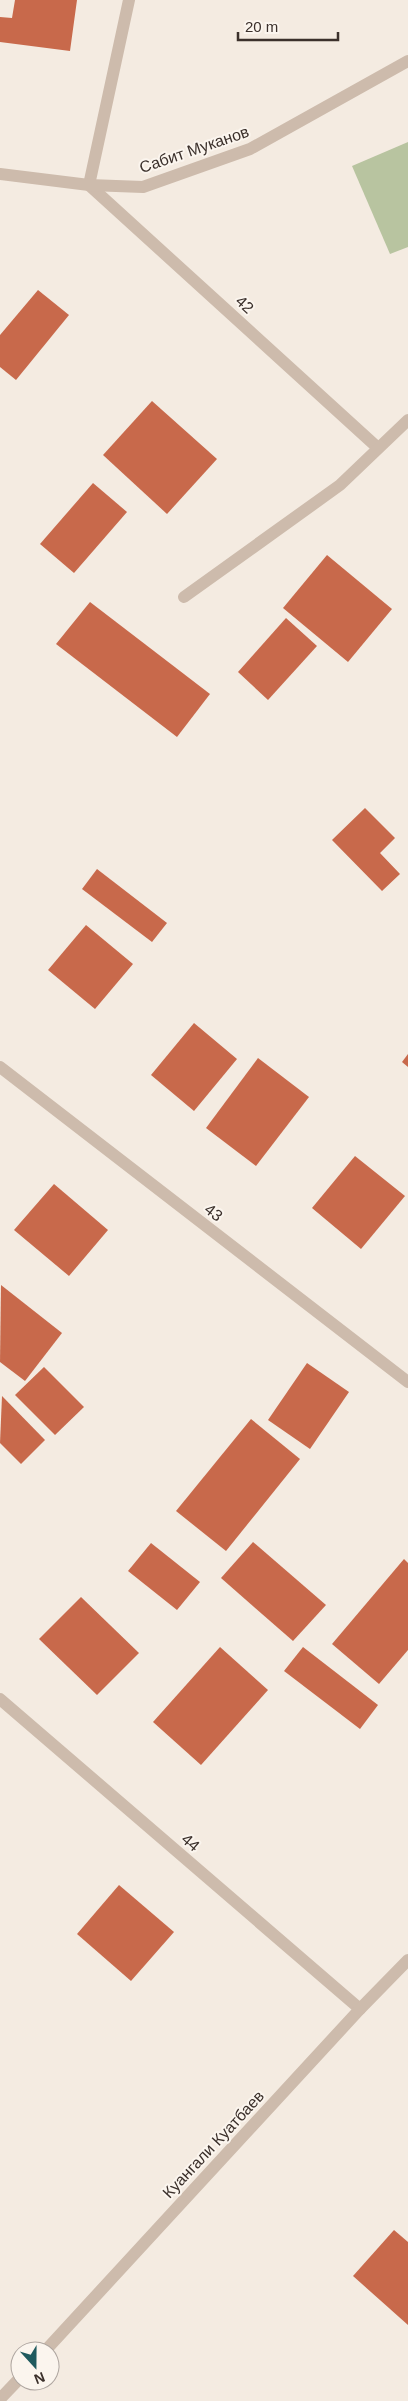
<svg xmlns="http://www.w3.org/2000/svg" width="408" height="2401" font-family="Arial,sans-serif">
  <style>
    .green { fill: #b8c4a0 }
    .building { fill: #c8694b }
    .lines { fill: none; stroke-linecap: round; stroke-linejoin: round }
    .minor { stroke: #cdbbac; stroke-width: 12 }
    .labels { text-anchor: middle; stroke-width: 4; stroke-linejoin: round; paint-order: stroke }
    .street-label { font-size: 16px; fill: #3b302b; stroke: #fbf5ee }
  </style>
  <rect width="100%" height="100%" fill="#f4ebe1"/>
  <polygon class="green" points="408,142 408,247 390,254 352,166"/>
  <g class="building">
    <polygon points="15,0 77,0 70,51 0,42 0,17 12,18"/>
    <polygon points="38,290 69,315 16,380 0,367 0,335"/>
    <polygon points="152,401 217,459 167,514 103,455"/>
    <polygon points="93,483 127,512 74,573 40,544"/>
    <polygon points="327,555 392,609 348,662 283,608"/>
    <polygon points="90,602 210,694 177,737 56,644"/>
    <polygon points="286,618 317,646 268,700 238,672"/>
    <polygon points="365,808 395,838 380,853 400,874 382,891 332,840"/>
    <polygon points="97,869 167,923 152,942 82,889"/>
    <polygon points="86,925 133,964 95,1009 48,970"/>
    <polygon points="194,1023 237,1059 194,1111 151,1075"/>
    <polygon points="408,1054 408,1067 402,1062"/>
    <polygon points="258,1058 309,1097 256,1166 206,1128"/>
    <polygon points="355,1156 405,1196 361,1249 312,1208"/>
    <polygon points="54,1184 108,1230 69,1276 14,1230"/>
    <polygon points="1,1285 62,1333 25,1381 0,1362"/>
    <polygon points="307,1363 349,1392 310,1449 268,1420"/>
    <polygon points="44,1367 84,1407 55,1435 15,1395"/>
    <polygon points="2,1396 45,1440 21,1464 0,1443"/>
    <polygon points="251,1419 300,1459 226,1551 176,1511"/>
    <polygon points="253,1542 326,1605 293,1641 221,1578"/>
    <polygon points="151,1543 200,1582 177,1610 128,1571"/>
    <polygon points="404,1559 408,1563 408,1650 379,1684 332,1644"/>
    <polygon points="81,1597 139,1653 97,1695 39,1639"/>
    <polygon points="220,1647 268,1690 201,1765 153,1722"/>
    <polygon points="303,1647 378,1705 360,1729 284,1671"/>
    <polygon points="119,1885 174,1932 131,1981 77,1934"/>
    <polygon points="394,2230 408,2242 408,2325 353,2276"/>
  </g>
  <g class="lines">
    <g class="minor">
      <polyline points="129,0 89,185 378,448"/>
      <polyline points="0,174 89,185 143,187 250,149 408,61"/>
      <polyline points="184,597 340,485 408,420"/>
      <polyline points="0,1067 408,1382"/>
      <polyline points="0,1699 360,2009"/>
      <polyline points="45,2351 360,2009 408,1960"/>
      <polyline points="0,2399 20,2378"/>
    </g>
  </g>
  <g class="labels">
    <g class="street-label">
      <text transform="translate(194 149) rotate(-19)" y="6">Сабит Муканов</text>
      <text transform="translate(245 304) rotate(42)" y="6">42</text>
      <text transform="translate(214 1212) rotate(38)" y="6">43</text>
      <text transform="translate(191 1842) rotate(41)" y="6">44</text>
      <text transform="translate(213 2144) rotate(-47)" y="6">Куангали Куатбаев</text>
    </g>
  </g>
  <g transform="translate(35 2366) rotate(159)"><circle r="24" fill="#fbf5ee" stroke="#aea6a0"/>
  <path d="M0-4L9 19L0 12L-9 19Z" fill="#1f5a5e"/>
  <text y="-8" font-size="14" font-weight="bold" text-anchor="middle" fill="#3b302b">N</text>
  </g>
  <path d="M238 32v8h100v-8" fill="none" stroke="#3b302b" stroke-width="2.5"/>
  <text x="245" y="32" font-size="15" fill="#3b302b" stroke="#fbf5ee" stroke-width="4" paint-order="stroke">20 m</text>
</svg>
